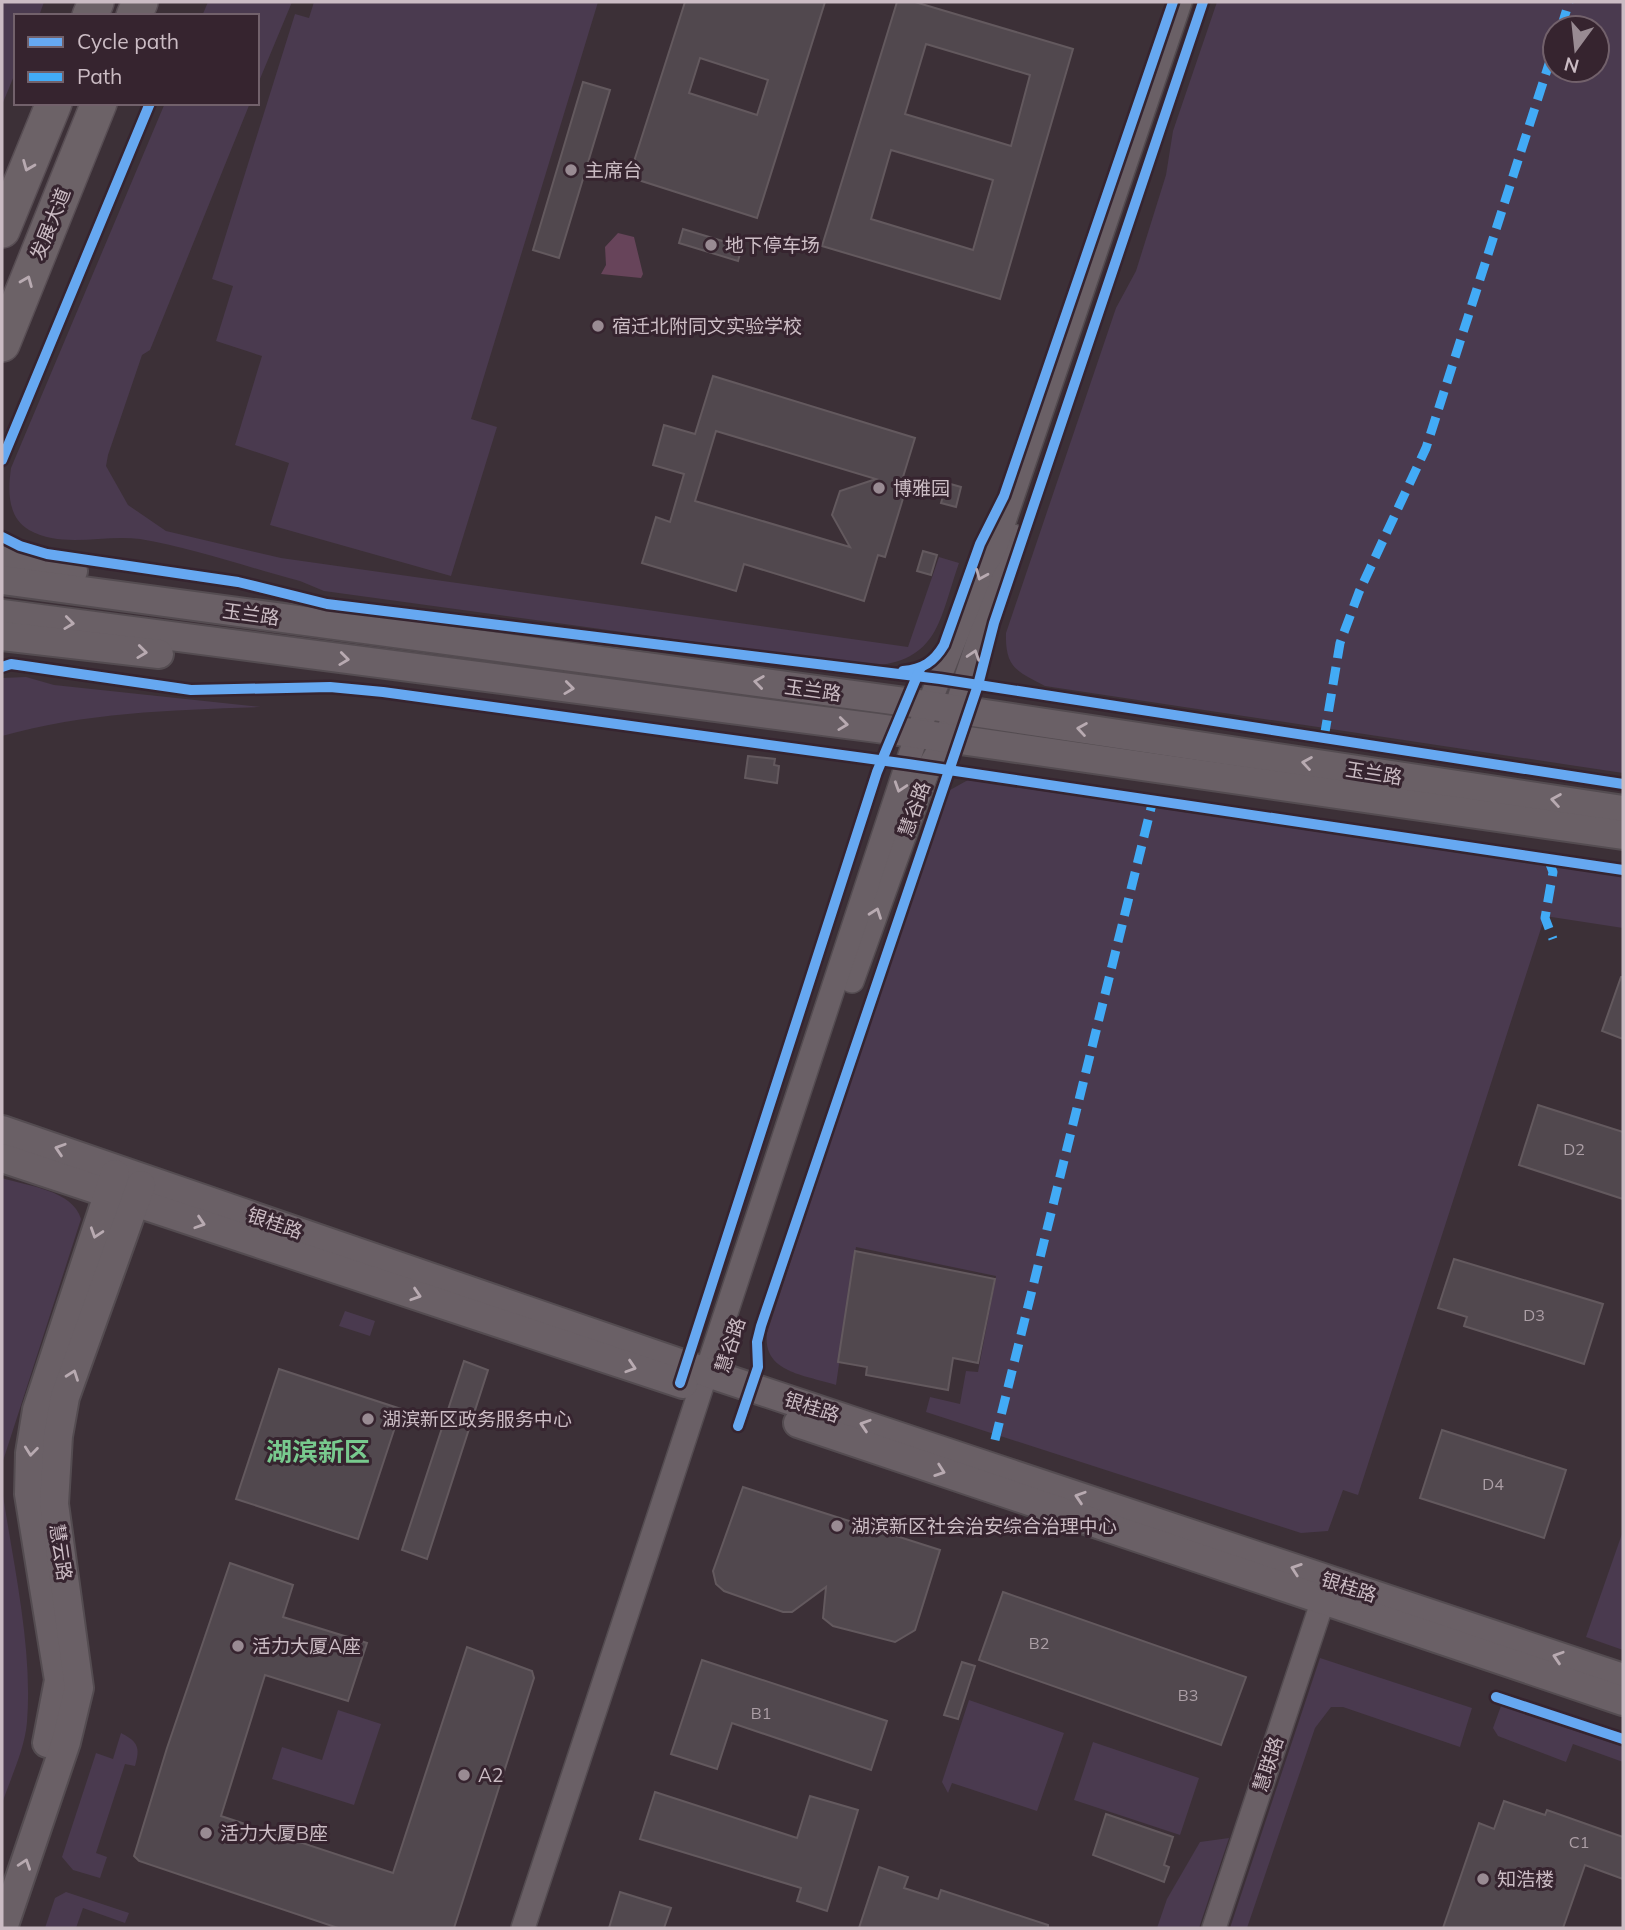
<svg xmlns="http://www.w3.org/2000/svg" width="1625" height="1930" font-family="Mulish,'Noto Sans SC',sans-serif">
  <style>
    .green { fill: #4a3a4f; fill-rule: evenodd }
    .water { fill: #67445a }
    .building { fill: #51484e; stroke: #63595e; stroke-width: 2; fill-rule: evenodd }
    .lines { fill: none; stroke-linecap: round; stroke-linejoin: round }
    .minor-casing { stroke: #544c51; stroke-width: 26 }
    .tertiary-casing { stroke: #544c51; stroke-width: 32 }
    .primary-casing { stroke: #584e54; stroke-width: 38 }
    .minor { stroke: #6a6066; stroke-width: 23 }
    .tertiary { stroke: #6a6066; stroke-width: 28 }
    .primary { stroke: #6c6267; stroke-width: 35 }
    .quiet { stroke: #42abf6; stroke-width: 9; stroke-dasharray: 18 9; stroke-linecap: butt }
    .cycleway-casing { stroke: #36242f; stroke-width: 15 }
    .cycleway { stroke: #66a8f1; stroke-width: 10 }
    .oneway { stroke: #b8aab1 }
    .poi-dot { fill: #998b93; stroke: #36242f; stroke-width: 2.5 }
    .labels { text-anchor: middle; stroke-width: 6; stroke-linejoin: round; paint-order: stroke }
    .number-label { font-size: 16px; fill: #ac9fa6 }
    .poi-label { font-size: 19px; fill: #cbbcc4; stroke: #36242f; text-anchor: start }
    .street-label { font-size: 19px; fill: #cbbcc4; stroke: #36242f }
    .district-label { font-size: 26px; font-weight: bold; fill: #78ca8e; stroke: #36242f }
  </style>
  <rect width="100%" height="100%" fill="#3c3037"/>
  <g class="green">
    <polygon points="2,2 44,2 39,16 16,16 16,71 2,105"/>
    <polygon points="208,2 292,2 257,86 257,16 202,16"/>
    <polygon points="314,2 598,2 471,419 497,427 451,576 270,525 289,463 235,445 262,356 216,341 233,286 212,279 295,14 309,18"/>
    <path d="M1217 2H1623V773L1045 686C1017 671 1005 668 1006 633L1116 308 1136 271 1166 175 1173 131ZM1555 28H1597V70H1555Z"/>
    <path d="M165 103H250L150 350 142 355 108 455 106 466 128 505 166 531 281 558 908 647 939 557 959 563C939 620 939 662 869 666L324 591 300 581C250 568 190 547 140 539 103 534 64 549 29 530 7 517 8 490 11 468Z"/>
    <path d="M26 677 54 685 261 707C174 710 86 712 2 736V678Z"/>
    <path d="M968 780 1623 877V928L1545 916 1358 1495 1343 1490 1328 1531 1301 1533 926 1412 930 1397 960 1404 966 1371 978 1372 996 1276 856 1247 836 1385C806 1375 762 1373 767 1333L943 802 950 790Z"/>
    <path d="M2 1178C27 1186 73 1190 81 1219L2 1464Z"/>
    <polygon points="345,1311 375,1321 370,1336 339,1326"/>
    <path d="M2 1489C13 1563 33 1648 27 1722 25 1749 10 1779 2 1804Z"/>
    <polygon points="1623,1531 1623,1650 1586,1637"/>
    <polygon points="1320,1658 1472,1708 1460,1747 1343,1707 1331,1707 1315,1728 1247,1928 1230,1928"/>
    <polygon points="969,1700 1064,1733 1037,1811 952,1783 948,1793 942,1782"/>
    <polygon points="1501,1706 1623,1747 1623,1762 1573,1744 1566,1762 1498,1736 1493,1728"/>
    <polygon points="338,1710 381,1724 354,1805 272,1779 282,1747 322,1760"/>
    <path d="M121 1733C139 1742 140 1748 135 1766L125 1764 96 1853 107 1857 100 1878 73 1870 62 1857 96 1753 113 1759Z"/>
    <polygon points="1093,1742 1199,1778 1180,1835 1074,1800"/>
    <polygon points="1229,1838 1199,1928 1157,1928 1167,1899 1200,1842"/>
    <polygon points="66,1892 129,1913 125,1923 83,1908 76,1928 45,1928 55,1898"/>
  </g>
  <polygon class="water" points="618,233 634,237 643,274 641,278 601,274 606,265 605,247"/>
  <g class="building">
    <path d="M685 2H825L757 218 629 177ZM700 58 768 80 757 115 689 93Z"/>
    <path d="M897 2H915L1073 49 1000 299 822 246ZM926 44 1030 75 1011 146 905 114ZM891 150 993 180 973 250 871 219Z"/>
    <polygon points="583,82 610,90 559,258 533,250"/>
    <polygon points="683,229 742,247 738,261 679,243"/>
    <path d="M713 376 915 438 899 490 905 492 885 557 878 555 864 601 744 564 736 591 642 563 656 517 670 522 684 474 653 465 664 425 695 434ZM716 431 876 479 840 491 832 515 850 547 695 501Z"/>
    <polygon points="947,483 961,487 956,507 941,503"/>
    <polygon points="923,551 937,555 931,575 917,571"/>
    <polygon points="748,756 775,759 774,765 779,766 777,783 745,778"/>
    <polygon points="1621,977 1623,977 1623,1039 1602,1031"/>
    <polygon points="1538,1105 1623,1132 1623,1199 1519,1165"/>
    <polygon points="855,1251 995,1279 978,1363 953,1358 948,1390 866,1375 867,1367 838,1362"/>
    <polygon points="1454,1259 1603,1304 1584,1364 1464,1326 1467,1317 1438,1308"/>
    <polygon points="464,1361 488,1370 427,1559 402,1550"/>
    <polygon points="279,1369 401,1409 358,1539 236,1499"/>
    <polygon points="1442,1430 1566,1470 1544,1538 1420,1498"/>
    <polygon points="743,1487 940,1550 915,1630 895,1642 833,1626 823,1618 826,1587 792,1612 783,1612 724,1591 716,1584 713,1571"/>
    <polygon points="230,1563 293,1585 283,1617 367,1643 348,1701 265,1675 221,1816 393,1873 467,1647 532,1671 534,1678 454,1928 338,1928 139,1861 134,1856 167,1748"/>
    <polygon points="1003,1592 1246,1677 1221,1745 979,1660"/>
    <polygon points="702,1660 887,1721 871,1770 732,1723 717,1769 671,1754"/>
    <polygon points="962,1662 975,1666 958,1719 944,1715"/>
    <polygon points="655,1792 797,1838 810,1796 858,1810 827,1911 797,1901 801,1888 640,1839"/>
    <polygon points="1504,1801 1545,1815 1547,1810 1623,1837 1623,1879 1585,1865 1563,1928 1443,1928 1479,1823 1494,1829"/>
    <polygon points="1106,1814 1173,1837 1164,1865 1169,1867 1164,1882 1093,1855"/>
    <polygon points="879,1867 908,1877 904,1888 938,1899 941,1890 1048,1925 1048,1928 859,1928"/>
    <polygon points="620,1892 671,1908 664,1928 609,1928"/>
  </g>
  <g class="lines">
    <g class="minor-casing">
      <g id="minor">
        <polyline points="852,981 929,767 946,738 1013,536"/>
        <polyline points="523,1928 917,734 983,568 995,548 1180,2"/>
        <polyline points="1214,1928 1323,1600"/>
      </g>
    </g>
    <g class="tertiary-casing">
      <g id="tertiary">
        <polyline points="2,558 73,571"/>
        <polyline points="2,580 906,702 1623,810"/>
        <polyline points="2,614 877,728 1623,835"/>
        <polyline points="2,636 159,654"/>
        <polyline points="2,1130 720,1377 1623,1678"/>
        <polyline points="2,1158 683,1384"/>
        <polyline points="798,1423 1623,1701"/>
        <polyline points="47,1743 59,1680 29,1494 30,1453 37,1410 115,1174"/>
        <polyline points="3,1928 66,1742 79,1688 54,1504 58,1436 65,1397 141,1185"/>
      </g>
    </g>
    <g class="primary-casing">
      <g id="primary">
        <polyline points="90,16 96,2"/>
        <polyline points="134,16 140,2"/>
        <polyline points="2,230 54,103"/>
        <polyline points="2,344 99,103"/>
      </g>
    </g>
    <use href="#minor" class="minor"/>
    <use href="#tertiary" class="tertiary"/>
    <use href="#primary" class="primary"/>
    <g class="quiet">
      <polyline points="1561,28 1569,2"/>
      <polyline points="1324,738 1340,643 1359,592 1426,448 1555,45"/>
      <polyline points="1548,859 1553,872 1545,918 1553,939"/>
      <polyline points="995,1440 1153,800"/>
    </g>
    <g class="cycleway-casing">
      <g id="cycleway">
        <polyline points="2,460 150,103"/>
        <polyline points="2,537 20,546 47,554 238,582 327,604 940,679 1623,784"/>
        <polyline points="2,667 11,664 191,690 330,687 383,692 908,764 1623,870"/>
        <path d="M903 671C923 669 934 662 944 645L980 544 1004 496 1173 2"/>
        <polyline points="680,1383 877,772 920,669"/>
        <polyline points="738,1426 758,1367 757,1342 761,1326 978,685 994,623 1203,2"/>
        <polyline points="1496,1697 1623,1739"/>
      </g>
    </g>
    <use href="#cycleway" class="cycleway"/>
  </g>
  <defs><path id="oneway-chevron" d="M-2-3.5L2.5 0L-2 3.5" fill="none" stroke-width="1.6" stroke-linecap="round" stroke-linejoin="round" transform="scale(1.75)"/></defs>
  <g class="oneway">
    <use href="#oneway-chevron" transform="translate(28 166) rotate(112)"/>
    <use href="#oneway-chevron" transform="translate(27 281) rotate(-68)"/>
    <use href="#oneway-chevron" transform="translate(981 575) rotate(113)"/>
    <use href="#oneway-chevron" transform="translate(69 623) rotate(7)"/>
    <use href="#oneway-chevron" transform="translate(142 652) rotate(7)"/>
    <use href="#oneway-chevron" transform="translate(974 655) rotate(-72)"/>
    <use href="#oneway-chevron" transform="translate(344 659) rotate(7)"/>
    <use href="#oneway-chevron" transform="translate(759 682) rotate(-172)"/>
    <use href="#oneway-chevron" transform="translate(569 688) rotate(7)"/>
    <use href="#oneway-chevron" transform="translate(843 724) rotate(7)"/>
    <use href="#oneway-chevron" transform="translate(1082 729) rotate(-171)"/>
    <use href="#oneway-chevron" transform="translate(1307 763) rotate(-171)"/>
    <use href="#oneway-chevron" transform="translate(900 787) rotate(108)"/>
    <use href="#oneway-chevron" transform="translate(1556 800) rotate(-171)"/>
    <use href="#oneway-chevron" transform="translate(876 913) rotate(-70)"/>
    <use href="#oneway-chevron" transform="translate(60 1149) rotate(-162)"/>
    <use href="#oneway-chevron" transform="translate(200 1223) rotate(18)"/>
    <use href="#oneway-chevron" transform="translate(96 1233) rotate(108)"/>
    <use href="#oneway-chevron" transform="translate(416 1295) rotate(18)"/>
    <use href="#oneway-chevron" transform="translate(631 1367) rotate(18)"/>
    <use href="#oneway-chevron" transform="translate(73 1375) rotate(-70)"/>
    <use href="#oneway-chevron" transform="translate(865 1425) rotate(-162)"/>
    <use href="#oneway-chevron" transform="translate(31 1451) rotate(96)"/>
    <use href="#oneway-chevron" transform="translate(940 1471) rotate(19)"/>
    <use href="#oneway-chevron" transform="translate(1080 1497) rotate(-162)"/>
    <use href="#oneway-chevron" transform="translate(1296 1569) rotate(-161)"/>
    <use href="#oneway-chevron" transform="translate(1558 1657) rotate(-162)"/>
    <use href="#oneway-chevron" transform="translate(25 1864) rotate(-71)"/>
  </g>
  <g class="poi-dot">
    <circle cx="571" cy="170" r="7"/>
    <circle cx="711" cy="245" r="7"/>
    <circle cx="598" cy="326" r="7"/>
    <circle cx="879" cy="488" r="7"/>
    <circle cx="368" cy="1419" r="7"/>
    <circle cx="837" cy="1526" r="7"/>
    <circle cx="238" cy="1646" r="7"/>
    <circle cx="464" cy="1775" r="7"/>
    <circle cx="206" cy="1833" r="7"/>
    <circle cx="1483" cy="1879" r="7"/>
  </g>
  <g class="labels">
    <g class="number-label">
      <text x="1574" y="1155">D2</text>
      <text x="1534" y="1321">D3</text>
      <text x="1493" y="1490">D4</text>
      <text x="1039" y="1649">B2</text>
      <text x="1188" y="1701">B3</text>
      <text x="761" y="1719">B1</text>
      <text x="1579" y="1848">C1</text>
    </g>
    <g class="poi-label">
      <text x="585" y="177">主席台</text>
      <text x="725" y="252">地下停车场</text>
      <text x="612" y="333">宿迁北附同文实验学校</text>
      <text x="893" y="495">博雅园</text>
      <text x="382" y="1426">湖滨新区政务服务中心</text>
      <text x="851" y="1533">湖滨新区社会治安综合治理中心</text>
      <text x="252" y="1653">活力大厦A座</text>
      <text x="478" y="1782">A2</text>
      <text x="220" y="1840">活力大厦B座</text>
      <text x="1497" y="1886">知浩楼</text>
    </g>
    <g class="street-label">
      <text transform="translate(50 224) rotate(-68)" y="7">发展大道</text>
      <text transform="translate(251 614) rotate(8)" y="7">玉兰路</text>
      <text transform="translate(813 690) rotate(8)" y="7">玉兰路</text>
      <text transform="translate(1374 773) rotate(9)" y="7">玉兰路</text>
      <text transform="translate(914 809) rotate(-70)" y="7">慧谷路</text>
      <text transform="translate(275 1223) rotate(19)" y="7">银桂路</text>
      <text transform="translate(730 1345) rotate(-72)" y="7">慧谷路</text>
      <text transform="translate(812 1407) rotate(18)" y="7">银桂路</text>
      <text transform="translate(61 1552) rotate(82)" y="7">慧云路</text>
      <text transform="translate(1349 1587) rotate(18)" y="7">银桂路</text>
      <text transform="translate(1268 1764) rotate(-72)" y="7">慧联路</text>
    </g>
    <g class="district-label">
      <text x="318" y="1461">湖滨新区</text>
    </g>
  </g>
  <rect width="1625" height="1930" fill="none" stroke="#cbbcc4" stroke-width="7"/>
  <rect x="14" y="14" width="245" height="91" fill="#36242f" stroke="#72616b" stroke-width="2"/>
  <rect x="28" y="37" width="35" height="10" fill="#66a8f1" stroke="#72616b" stroke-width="2"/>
  <text x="77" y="49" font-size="21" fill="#cbbcc4">Cycle path</text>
  <rect x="28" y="72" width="35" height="10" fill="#42abf6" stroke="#72616b" stroke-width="2"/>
  <text x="77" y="84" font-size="21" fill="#cbbcc4">Path</text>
  <g transform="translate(1576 49) rotate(195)"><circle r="33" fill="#36242f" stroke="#72616b" stroke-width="2"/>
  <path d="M0-5L12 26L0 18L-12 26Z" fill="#998b93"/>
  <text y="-10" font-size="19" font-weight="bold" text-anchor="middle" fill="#cbbcc4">N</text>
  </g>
</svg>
